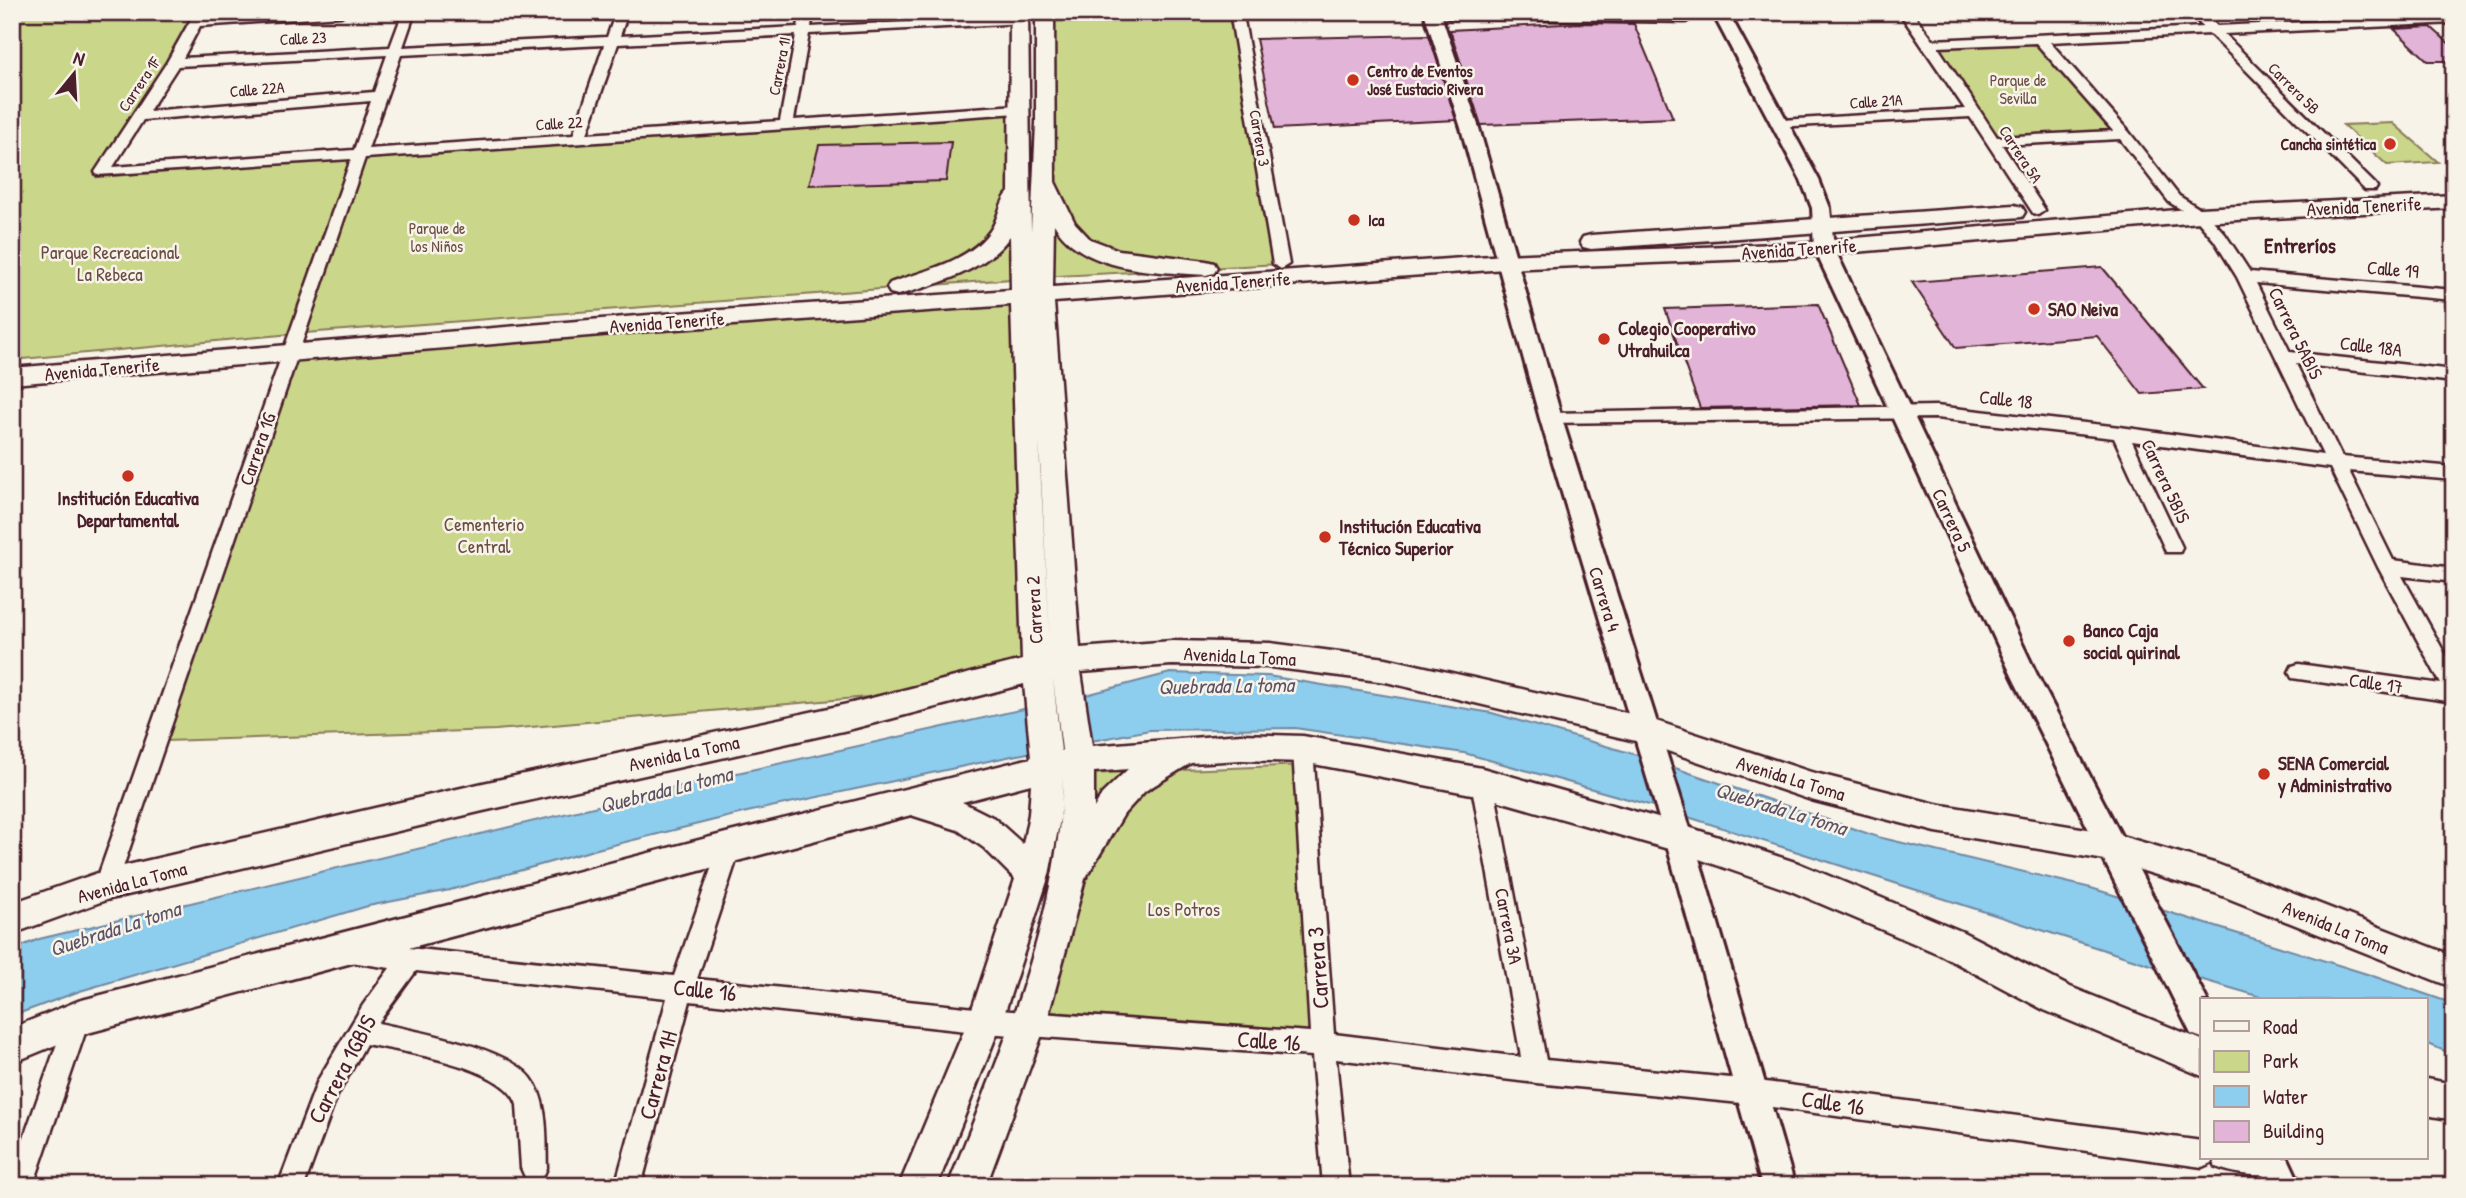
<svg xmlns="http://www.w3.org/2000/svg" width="2466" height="1198" font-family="'Patrick Hand',sans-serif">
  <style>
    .green { fill: #cad68a; stroke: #8a7a5a; stroke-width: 2 }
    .water { fill: #8dcdee; stroke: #7287a0; stroke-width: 2 }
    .building { fill: #e1b4d8; stroke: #4a1f2b; stroke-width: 2 }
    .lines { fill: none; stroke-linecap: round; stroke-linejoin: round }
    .minor-casing { stroke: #4a1f2b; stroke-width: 5 }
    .tertiary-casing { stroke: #4a1f2b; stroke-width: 6 }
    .secondary-casing { stroke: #4a1f2b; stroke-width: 5 }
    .minor { fill: #f7f3e8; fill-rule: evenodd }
    .tertiary { fill: #f7f3e8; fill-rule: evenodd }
    .secondary { fill: #f7f3e8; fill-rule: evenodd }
    .poi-dot { fill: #c8321e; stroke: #f7f3e8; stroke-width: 2.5 }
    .labels { text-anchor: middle; stroke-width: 5; stroke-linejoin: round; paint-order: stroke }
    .far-street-label { font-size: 16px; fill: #4a1f2b; stroke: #f7f3e8 }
    .far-poi-label { font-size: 16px; font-weight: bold; fill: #4a1f2b; stroke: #f7f3e8; text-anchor: start }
    .far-park-label { font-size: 16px; fill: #6a4d43; stroke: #f7f3e8 }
    .street-label { font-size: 19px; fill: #4a1f2b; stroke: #f7f3e8 }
    .park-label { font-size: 19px; fill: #6a4d43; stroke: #f7f3e8 }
    .poi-label { font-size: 19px; font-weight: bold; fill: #4a1f2b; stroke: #f7f3e8; text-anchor: start }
    .far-district-label { font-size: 21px; font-weight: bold; fill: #4a1f2b; stroke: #f7f3e8 }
    .water-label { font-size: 21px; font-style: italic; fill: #5e5366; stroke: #f7f3e8 }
    .near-street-label { font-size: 23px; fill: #4a1f2b; stroke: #f7f3e8 }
  </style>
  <rect width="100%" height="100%" fill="#f7f3e8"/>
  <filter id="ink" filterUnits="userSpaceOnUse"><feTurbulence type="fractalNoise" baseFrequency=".0143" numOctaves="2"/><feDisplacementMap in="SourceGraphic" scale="14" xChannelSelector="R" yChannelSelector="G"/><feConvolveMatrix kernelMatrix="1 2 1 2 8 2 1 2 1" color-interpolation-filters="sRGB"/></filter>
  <g filter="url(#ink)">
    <g class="green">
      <polygon points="12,12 200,12 97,177 1018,109 1024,278 292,334 12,360"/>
      <polygon points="1045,12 1236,12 1281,264 1041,277"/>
      <polygon points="2040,39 2124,135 1992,141 1929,44"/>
      <polygon points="2393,123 2438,162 2387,165 2343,125"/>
      <polygon points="1023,296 1037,668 868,697 496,730 166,741 288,354"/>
      <polygon points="1302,765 1323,1045 1029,1024 1085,774"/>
    </g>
    <polygon class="water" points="1170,673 1268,676 1492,713 1637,755 1878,837 2091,888 2367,974 2454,1004 2454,1055 2426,1043 2426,1000 2272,1000 2151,965 1660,808 1464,753 1295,728 1150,730 1012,756 747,812 601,848 450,890 368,906 80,991 12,1016 12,950 39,939 728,775 1082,696"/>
    <g class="building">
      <polygon points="1582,23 1634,24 1673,118 1481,125 1450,30"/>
      <polygon points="2431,27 2454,48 2454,61 2428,61 2394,29"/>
      <polygon points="1429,35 1456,120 1275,129 1256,39"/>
      <polygon points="951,142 946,181 809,185 819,145"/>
      <polygon points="2102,267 2203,389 2142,394 2097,336 1956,348 1912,282"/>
      <polygon points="1818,304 1861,405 1700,408 1665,309"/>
    </g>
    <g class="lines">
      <g class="minor-casing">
        <g id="minor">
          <path d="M195 12H207L204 19 287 12H347L341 16 200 26 183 58 390 47 403 12H415L403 47 607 37 616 12H628L620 36 798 27 801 12H813L811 27 1020 16 1025 17V23L809 34 794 120 1018 105 1025 109 1018 113 365 158 117 885 114 892 106 895 98 892 95 885 351 159 97 175 95 172 167 62ZM796 35 780 121 587 134 618 44ZM604 45 573 135 368 149 401 55ZM387 55 374 92 149 111 178 66ZM371 101 354 150 113 167 143 120Z"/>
          <polygon points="1230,12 1246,12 1243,15 1289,264 1281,269 1273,264"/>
          <polygon points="1427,12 1686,14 1692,18 1686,22 1432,18 1428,17"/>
          <path d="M1899 12H1912L1933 40 2203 27 2189 12H2202L2217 26 2454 15V23L2224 34 2375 184 2377 187 2375 190H2365L2210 34 2050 42 2129 132 2179 196 2205 212 2225 234 2250 272 2454 290V300L2256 283 2290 352 2454 370V382L2296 364 2342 457 2454 467V480L2349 471 2393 560 2454 568V582L2402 576 2454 670V702L2292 678 2289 672 2292 666 2299 664 2441 684 2378 567 2330 468 2132 441 2182 547 2180 552H2166L2164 547 2114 438 1936 418 1545 423 1542 419 1551 413 1936 406 2120 427 2323 455 2237 277 2214 240 2195 218 2169 202 2120 139 2002 145 2045 210 2038 215 2033 213 1970 117 1776 127V121L1781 120 1965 109ZM2036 43 2113 131 1997 137 1938 47Z"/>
          <path d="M1303 740 1310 743 1313 749 1334 1034 1521 1057 1471 782 1474 775 1482 773 1490 775 1493 782 1546 1060 1751 1080 2202 1141V1158H2285L2287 1163 2283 1172C2266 1179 2233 1174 2216 1167L2213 1159 2211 1163 2202 1167 1751 1104 1536 1083 1336 1059 1349 1186H1323L1312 1056 985 1033 690 1001 641 1186H615L667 998 416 971 378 1023C416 1031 507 1047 531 1078 549 1101 546 1140 547 1168L543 1177 534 1181 525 1177 521 1168 517 1105C506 1066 402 1052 366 1044L337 1096 304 1186H278L318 1080 363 1005 390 968 344 961 340 953 344 945 352 942 674 976 719 846 722 839 730 836 738 839 741 846 697 979 985 1009 1310 1032 1293 749 1296 743Z"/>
          <polygon points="78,1006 86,1010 90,1018 33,1186 12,1186 12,1171 66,1018 70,1010"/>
        </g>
      </g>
      <g class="tertiary-casing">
        <g id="tertiary">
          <polygon points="1424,12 1440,12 1479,128 1562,419 1693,838 1795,1186 1762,1186 1665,838 1540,419 1461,128"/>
          <polygon points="1712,12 1728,12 1819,180 1830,208 1834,248 2037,675 2207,1000 2202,1000 2202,1038 2191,1034 2013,678 1814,248 1812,208 1801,180"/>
          <polygon points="2255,1158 2288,1158 2301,1186 2268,1186"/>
        </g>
      </g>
      <g class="secondary-casing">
        <g id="secondary">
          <path d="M1010 12H1028L1031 231 1036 123V12H1054L1055 182 1075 223 1090 239 1119 250 1206 261 1214 263 1217 268 1214 273 1206 275C1155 271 1083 273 1054 224L1053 287 1505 255 1798 243 2200 208 2454 195V208L2200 222 1798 257 1505 269 1054 302 1080 648 1172 641 1270 643 1386 658 1644 717 1811 772 1936 804 2111 833 2217 864 2454 956V988L2215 893 2111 861 1936 832 1811 800 1644 743 1386 682 1270 667 1172 665 1081 672 1092 746 1241 734 1303 736 1482 768 1679 824 1798 863 1963 932 2068 986 2202 1040V1076L2044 1010 1939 954 1791 891 1679 852 1482 796 1303 762 1241 760 1191 763 1145 791 1124 814 1085 879 1046 1024 986 1186H948C1000 1054 1059 920 1063 777L1061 814 1049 875 1002 1021 937 1186H899L968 1021 1015 879 984 848 958 830 911 815 80 1035 12 1063V1028L78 1001 730 832 1031 758 1024 684 852 729 483 811 106 900 12 934V903L106 870 483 783 852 703 1022 660 1011 305 649 331 12 384V368L649 315 1011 290 1010 236C987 270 936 285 898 295L890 293 887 288 890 283C923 271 969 262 990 231 999 219 999 202 1009 192ZM1039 443 1051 653 1040 466ZM1053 679 1062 750 1061 751ZM1128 769 1102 794 1094 808V772ZM1031 784 1029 814 1023 844 994 818 962 802Z"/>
          <polygon points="2014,205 2022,207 2025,212 2022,217 1591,249 1583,247 1580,242 1583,237 1591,235"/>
          <polygon points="2426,1079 2454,1084 2454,1120 2426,1115"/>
        </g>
      </g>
      <use href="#minor" class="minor"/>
      <use href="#tertiary" class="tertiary"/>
      <use href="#secondary" class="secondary"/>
    </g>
  </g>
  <g class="poi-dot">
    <circle cx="1353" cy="80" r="7"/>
    <circle cx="2390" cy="144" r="7"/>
    <circle cx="1354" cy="220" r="7"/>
    <circle cx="2034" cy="309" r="7"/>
    <circle cx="1604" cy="339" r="7"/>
    <circle cx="128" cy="476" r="7"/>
    <circle cx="1325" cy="537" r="7"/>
    <circle cx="2069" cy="641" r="7"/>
    <circle cx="2264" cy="774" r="7"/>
  </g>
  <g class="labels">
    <g class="far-street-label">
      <text transform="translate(303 38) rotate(-3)" y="6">Calle 23</text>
      <text transform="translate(779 66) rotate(-79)" y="6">Carrera 1I</text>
      <text transform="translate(139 84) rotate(-56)" y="6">Carrera 1F</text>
      <text transform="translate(2294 88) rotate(45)" y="6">Carrera 5B</text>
      <text transform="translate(257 89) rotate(-5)" y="6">Calle 22A</text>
      <text transform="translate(1876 101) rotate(-4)" y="6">Calle 21A</text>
      <text transform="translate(559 123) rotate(-4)" y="6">Calle 22</text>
      <text transform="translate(1260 138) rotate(80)" y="6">Carrera 3</text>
      <text transform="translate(2021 154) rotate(57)" y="6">Carrera 5A</text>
    </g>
    <g class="far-poi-label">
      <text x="1367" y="77">Centro de Eventos<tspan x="1367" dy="18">José Eustacio Rivera</tspan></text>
      <text x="2376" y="150" text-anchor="end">Cancha sintética</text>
      <text x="1368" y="226">Ica</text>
    </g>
    <g class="far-park-label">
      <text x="2018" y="86">Parque de<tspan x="2018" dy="18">Sevilla</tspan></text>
      <text x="437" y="234">Parque de<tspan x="437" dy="18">los Niños</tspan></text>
    </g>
    <g class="street-label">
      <text transform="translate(2364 206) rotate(-3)" y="7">Avenida Tenerife</text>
      <text transform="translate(1799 249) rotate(-4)" y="7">Avenida Tenerife</text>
      <text transform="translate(2393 269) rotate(5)" y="7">Calle 19</text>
      <text transform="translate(1233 282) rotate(-4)" y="7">Avenida Tenerife</text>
      <text transform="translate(667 322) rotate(-4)" y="7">Avenida Tenerife</text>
      <text transform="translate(2296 333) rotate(64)" y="7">Carrera 5ABIS</text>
      <text transform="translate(2371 346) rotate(7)" y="7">Calle 18A</text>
      <text transform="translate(102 369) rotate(-5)" y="7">Avenida Tenerife</text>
      <text transform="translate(2006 399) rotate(6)" y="7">Calle 18</text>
      <text transform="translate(257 449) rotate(-71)" y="7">Carrera 1G</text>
      <text transform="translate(2166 481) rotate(65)" y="7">Carrera 5BIS</text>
      <text transform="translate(1952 520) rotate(65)" y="7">Carrera 5</text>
      <text transform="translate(1605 599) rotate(73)" y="7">Carrera 4</text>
      <text transform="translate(1034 610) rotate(-93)" y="7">Carrera 2</text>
      <text transform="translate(1240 656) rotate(3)" y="7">Avenida La Toma</text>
      <text transform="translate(2376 683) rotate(8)" y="7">Calle 17</text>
      <text transform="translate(684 753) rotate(-12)" y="7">Avenida La Toma</text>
      <text transform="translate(1791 778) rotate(17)" y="7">Avenida La Toma</text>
      <text transform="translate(132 882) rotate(-15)" y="7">Avenida La Toma</text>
      <text transform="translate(1509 926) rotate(79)" y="7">Carrera 3A</text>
      <text transform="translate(2336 927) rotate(22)" y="7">Avenida La Toma</text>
    </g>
    <g class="park-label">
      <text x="110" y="259">Parque Recreacional<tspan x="110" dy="22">La Rebeca</tspan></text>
      <text x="484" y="531">Cementerio<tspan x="484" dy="22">Central</tspan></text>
      <text x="1184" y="916">Los Potros</text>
    </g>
    <g class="poi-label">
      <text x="2048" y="316">SAO Neiva</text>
      <text x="1618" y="335">Colegio Cooperativo<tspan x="1618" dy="22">Utrahuilca</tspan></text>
      <text x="128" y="505" text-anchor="middle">Institución Educativa<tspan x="128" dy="22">Departamental</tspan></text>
      <text x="1339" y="533">Institución Educativa<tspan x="1339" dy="22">Técnico Superior</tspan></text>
      <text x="2083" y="637">Banco Caja<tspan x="2083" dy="22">social quirinal</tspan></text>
      <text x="2278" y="770">SENA Comercial<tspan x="2278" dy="22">y Administrativo</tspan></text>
    </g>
    <g class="far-district-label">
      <text x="2300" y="253">Entreríos</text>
    </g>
    <g class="water-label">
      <text transform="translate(1226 686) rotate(-1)" y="7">Quebrada La toma</text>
      <text transform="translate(666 790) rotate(-14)" y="7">Quebrada La toma</text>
      <text transform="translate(1781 809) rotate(17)" y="7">Quebrada La toma</text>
      <text transform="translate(115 929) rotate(-18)" y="7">Quebrada La toma</text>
    </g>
    <g class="near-street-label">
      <text transform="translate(1318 968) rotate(-94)" y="8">Carrera 3</text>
      <text transform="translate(705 990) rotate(6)" y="8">Calle 16</text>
      <text transform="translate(1269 1041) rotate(4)" y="8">Calle 16</text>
      <text transform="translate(342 1069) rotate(-62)" y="8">Carrera 1GBIS</text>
      <text transform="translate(658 1075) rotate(-75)" y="8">Carrera 1H</text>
      <text transform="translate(1833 1103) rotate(8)" y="8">Calle 16</text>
    </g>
  </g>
  <rect width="2466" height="1198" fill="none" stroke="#f7f3e8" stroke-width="42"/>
  <rect x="21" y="21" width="2424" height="1156" fill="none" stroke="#4a1f2b" stroke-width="2.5" filter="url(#ink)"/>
  <rect x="2200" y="998" width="228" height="161" fill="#f7f3e8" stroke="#b29e9c" stroke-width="2"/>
  <rect x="2214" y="1021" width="35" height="10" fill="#f7f3e8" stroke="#b29e9c" stroke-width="2"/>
  <text x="2263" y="1034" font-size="21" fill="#4a1f2b">Road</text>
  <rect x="2214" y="1051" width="35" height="21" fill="#cad68a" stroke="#b29e9c" stroke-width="2"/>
  <text x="2263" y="1068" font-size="21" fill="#4a1f2b">Park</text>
  <rect x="2214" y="1086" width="35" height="21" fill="#8dcdee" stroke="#b29e9c" stroke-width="2"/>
  <text x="2263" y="1104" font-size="21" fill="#4a1f2b">Water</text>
  <rect x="2214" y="1121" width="35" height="21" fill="#e1b4d8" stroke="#b29e9c" stroke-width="2"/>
  <text x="2263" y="1138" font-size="21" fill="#4a1f2b">Building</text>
  <g transform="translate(74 74) rotate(18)" stroke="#f7f3e8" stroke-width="5" paint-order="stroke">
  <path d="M0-5L12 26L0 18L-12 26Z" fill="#4a1f2b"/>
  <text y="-10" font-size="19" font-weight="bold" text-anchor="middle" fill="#4a1f2b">N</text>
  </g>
</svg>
